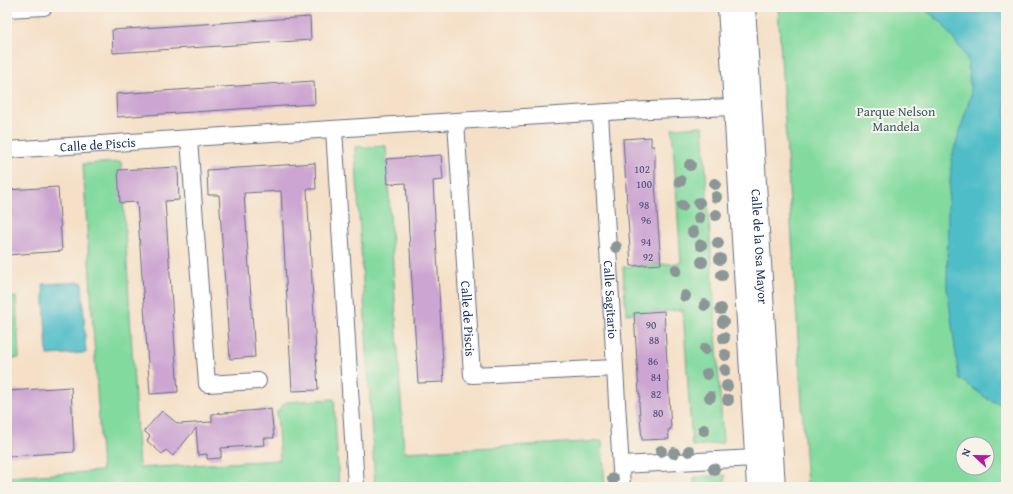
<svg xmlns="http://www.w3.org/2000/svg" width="1013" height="494" font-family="'Gentium Book Plus',serif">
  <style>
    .green { fill: #83da9f; stroke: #4f847e; fill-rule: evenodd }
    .water { fill: #50bdc8; stroke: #367693 }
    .building { fill: #cca5d2 }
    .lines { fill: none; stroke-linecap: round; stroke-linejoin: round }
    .minor-casing { stroke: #676d83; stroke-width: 18 }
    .tertiary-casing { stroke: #676d83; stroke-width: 22 }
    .minor { stroke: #fff; stroke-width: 16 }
    .tertiary { stroke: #fff; stroke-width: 20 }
    .tree { fill: #8b9696 }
    .labels { text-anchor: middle; stroke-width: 4; stroke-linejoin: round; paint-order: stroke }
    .number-label { font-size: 11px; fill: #474c7b }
    .park-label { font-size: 13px; fill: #355a6e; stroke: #f7f3e8 }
    .street-label { font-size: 13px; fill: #1b2f5e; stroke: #f7f3e8 }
  </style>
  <rect width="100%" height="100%" fill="#f7f3e8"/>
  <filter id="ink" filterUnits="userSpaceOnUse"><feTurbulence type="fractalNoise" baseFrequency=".025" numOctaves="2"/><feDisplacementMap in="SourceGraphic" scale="8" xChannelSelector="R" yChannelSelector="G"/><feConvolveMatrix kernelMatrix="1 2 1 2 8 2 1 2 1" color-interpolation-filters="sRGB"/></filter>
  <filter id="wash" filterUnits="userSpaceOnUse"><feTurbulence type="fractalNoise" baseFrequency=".012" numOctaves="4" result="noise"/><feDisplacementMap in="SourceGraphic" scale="16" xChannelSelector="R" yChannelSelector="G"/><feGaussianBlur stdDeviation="0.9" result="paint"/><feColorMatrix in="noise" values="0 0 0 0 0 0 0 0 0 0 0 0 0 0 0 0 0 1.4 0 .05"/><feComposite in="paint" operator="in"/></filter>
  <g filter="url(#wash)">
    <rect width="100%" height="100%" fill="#f5e0c7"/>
    <g class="green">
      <path d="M778 7H1006V487H807ZM963 444H987V468H963Z"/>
      <polygon points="703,126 723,443 692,446 683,310 626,314 623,267 681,263 672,128"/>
      <polygon points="386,146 404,452 602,441 605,487 375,487 355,147"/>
      <polygon points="121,162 139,468 280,460 277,412 286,402 334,399 339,487 7,487 7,477 102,471 83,164"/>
      <polygon points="16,297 19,358 7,359 7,298"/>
      <polygon points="725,475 725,487 694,487 694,477"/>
    </g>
    <g class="water">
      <polygon points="922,7 1006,7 1006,406 989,400 959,378 947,287 948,205 952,157 971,95 967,58 942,23"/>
      <polygon points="82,282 86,353 47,355 43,284"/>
    </g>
    <g id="blocks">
      <g class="building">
        <polygon points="310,17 311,40 113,53 112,30"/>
        <polygon points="314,81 315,104 117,117 116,94"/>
        <polygon points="651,137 651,146 654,146 655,155 655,183 661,264 631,266 623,139"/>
        <polygon points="441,155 443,180 433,181 444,382 418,383 406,183 388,184 386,159"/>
        <polygon points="315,163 316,189 307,189 318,390 292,391 281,191 244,193 255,357 230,359 219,195 208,195 207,170"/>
        <polygon points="178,167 179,200 165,201 178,392 150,394 137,202 120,203 118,170"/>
        <polygon points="58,187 62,251 7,255 7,190"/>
        <polygon points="664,311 671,429 668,430 669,439 642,440 639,404 640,394 639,394 634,313"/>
        <polygon points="71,387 74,452 9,456 7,391"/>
        <polygon points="271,409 274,438 264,438 265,445 221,448 221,458 207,459 207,454 198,455 196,428 173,456 166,450 162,454 147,441 150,436 144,431 162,411 178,424 212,422 212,414"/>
      </g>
    </g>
  </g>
  <g filter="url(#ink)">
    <use href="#blocks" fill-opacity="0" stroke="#676d83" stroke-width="1"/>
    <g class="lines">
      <g class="minor-casing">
        <g id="minor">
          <polyline points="7,9 44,7"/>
          <path id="s1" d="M600 113 622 487"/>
          <path id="s2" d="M456 121 472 375 615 368"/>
          <polyline points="334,129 356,487"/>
          <polyline points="189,139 207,384 258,381"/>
          <path id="s3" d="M7 150 456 121 624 111 733 107"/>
          <polyline points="621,465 755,458"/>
        </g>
      </g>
      <g class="tertiary-casing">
        <g id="tertiary">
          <polyline points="728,7 757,487"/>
          <path id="s4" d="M745 7 775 487"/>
        </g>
      </g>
      <use href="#minor" class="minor"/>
      <use href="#tertiary" class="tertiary"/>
    </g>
    <g class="tree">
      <circle cx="690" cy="165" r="6"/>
      <circle cx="680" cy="181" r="6"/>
      <circle cx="715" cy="184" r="6"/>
      <circle cx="716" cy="197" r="6"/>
      <circle cx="699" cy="203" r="6"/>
      <circle cx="682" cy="206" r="6"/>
      <circle cx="716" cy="215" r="6"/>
      <circle cx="699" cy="218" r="6"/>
      <circle cx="693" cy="232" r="6"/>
      <circle cx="718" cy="243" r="6"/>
      <circle cx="701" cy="245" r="6"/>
      <circle cx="616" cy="247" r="6"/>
      <circle cx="720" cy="259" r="6"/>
      <circle cx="702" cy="262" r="6"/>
      <circle cx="676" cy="270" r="6"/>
      <circle cx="722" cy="275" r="6"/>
      <circle cx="685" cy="296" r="6"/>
      <circle cx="705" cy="305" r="6"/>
      <circle cx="721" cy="309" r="6"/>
      <circle cx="723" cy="322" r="6"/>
      <circle cx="724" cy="338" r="6"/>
      <circle cx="705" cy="349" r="6"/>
      <circle cx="725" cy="355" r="6"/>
      <circle cx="725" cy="370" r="6"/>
      <circle cx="707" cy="374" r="6"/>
      <circle cx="727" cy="386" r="6"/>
      <circle cx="710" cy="397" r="6"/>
      <circle cx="728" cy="400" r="6"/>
      <circle cx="704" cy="430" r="6"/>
      <circle cx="661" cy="451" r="6"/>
      <circle cx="689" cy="451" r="6"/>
      <circle cx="674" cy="453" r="6"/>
      <circle cx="714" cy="469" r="6"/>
      <circle cx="613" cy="479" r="6"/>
    </g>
  </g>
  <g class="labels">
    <g class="number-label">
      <text x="642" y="173">102</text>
      <text x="644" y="188">100</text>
      <text x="644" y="209">98</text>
      <text x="646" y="224">96</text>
      <text x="646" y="246">94</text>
      <text x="648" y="261">92</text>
      <text x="651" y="329">90</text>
      <text x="654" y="344">88</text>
      <text x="653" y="365">86</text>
      <text x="656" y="381">84</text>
      <text x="656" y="398">82</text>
      <text x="658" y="417">80</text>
    </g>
    <g class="park-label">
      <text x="896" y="116">Parque Nelson<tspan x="896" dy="15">Mandela</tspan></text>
    </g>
    <g class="street-label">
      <text dy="5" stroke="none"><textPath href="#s3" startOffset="91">Calle de Piscis</textPath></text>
      <text dy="5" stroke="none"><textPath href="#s4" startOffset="240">Calle de la Osa Mayor</textPath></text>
      <text dy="5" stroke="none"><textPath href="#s1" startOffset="187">Calle Sagitario</textPath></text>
      <text dy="5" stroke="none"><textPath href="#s2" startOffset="198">Calle de Piscis</textPath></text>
    </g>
  </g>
  <rect width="1013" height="494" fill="none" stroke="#f7f3e8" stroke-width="24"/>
  <g transform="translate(975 456) rotate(292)"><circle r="19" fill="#f7f3e8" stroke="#9fa5b1"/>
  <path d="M0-3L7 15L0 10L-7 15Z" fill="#b5179e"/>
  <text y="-6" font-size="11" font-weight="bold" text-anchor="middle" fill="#1b2f5e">N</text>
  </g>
</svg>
